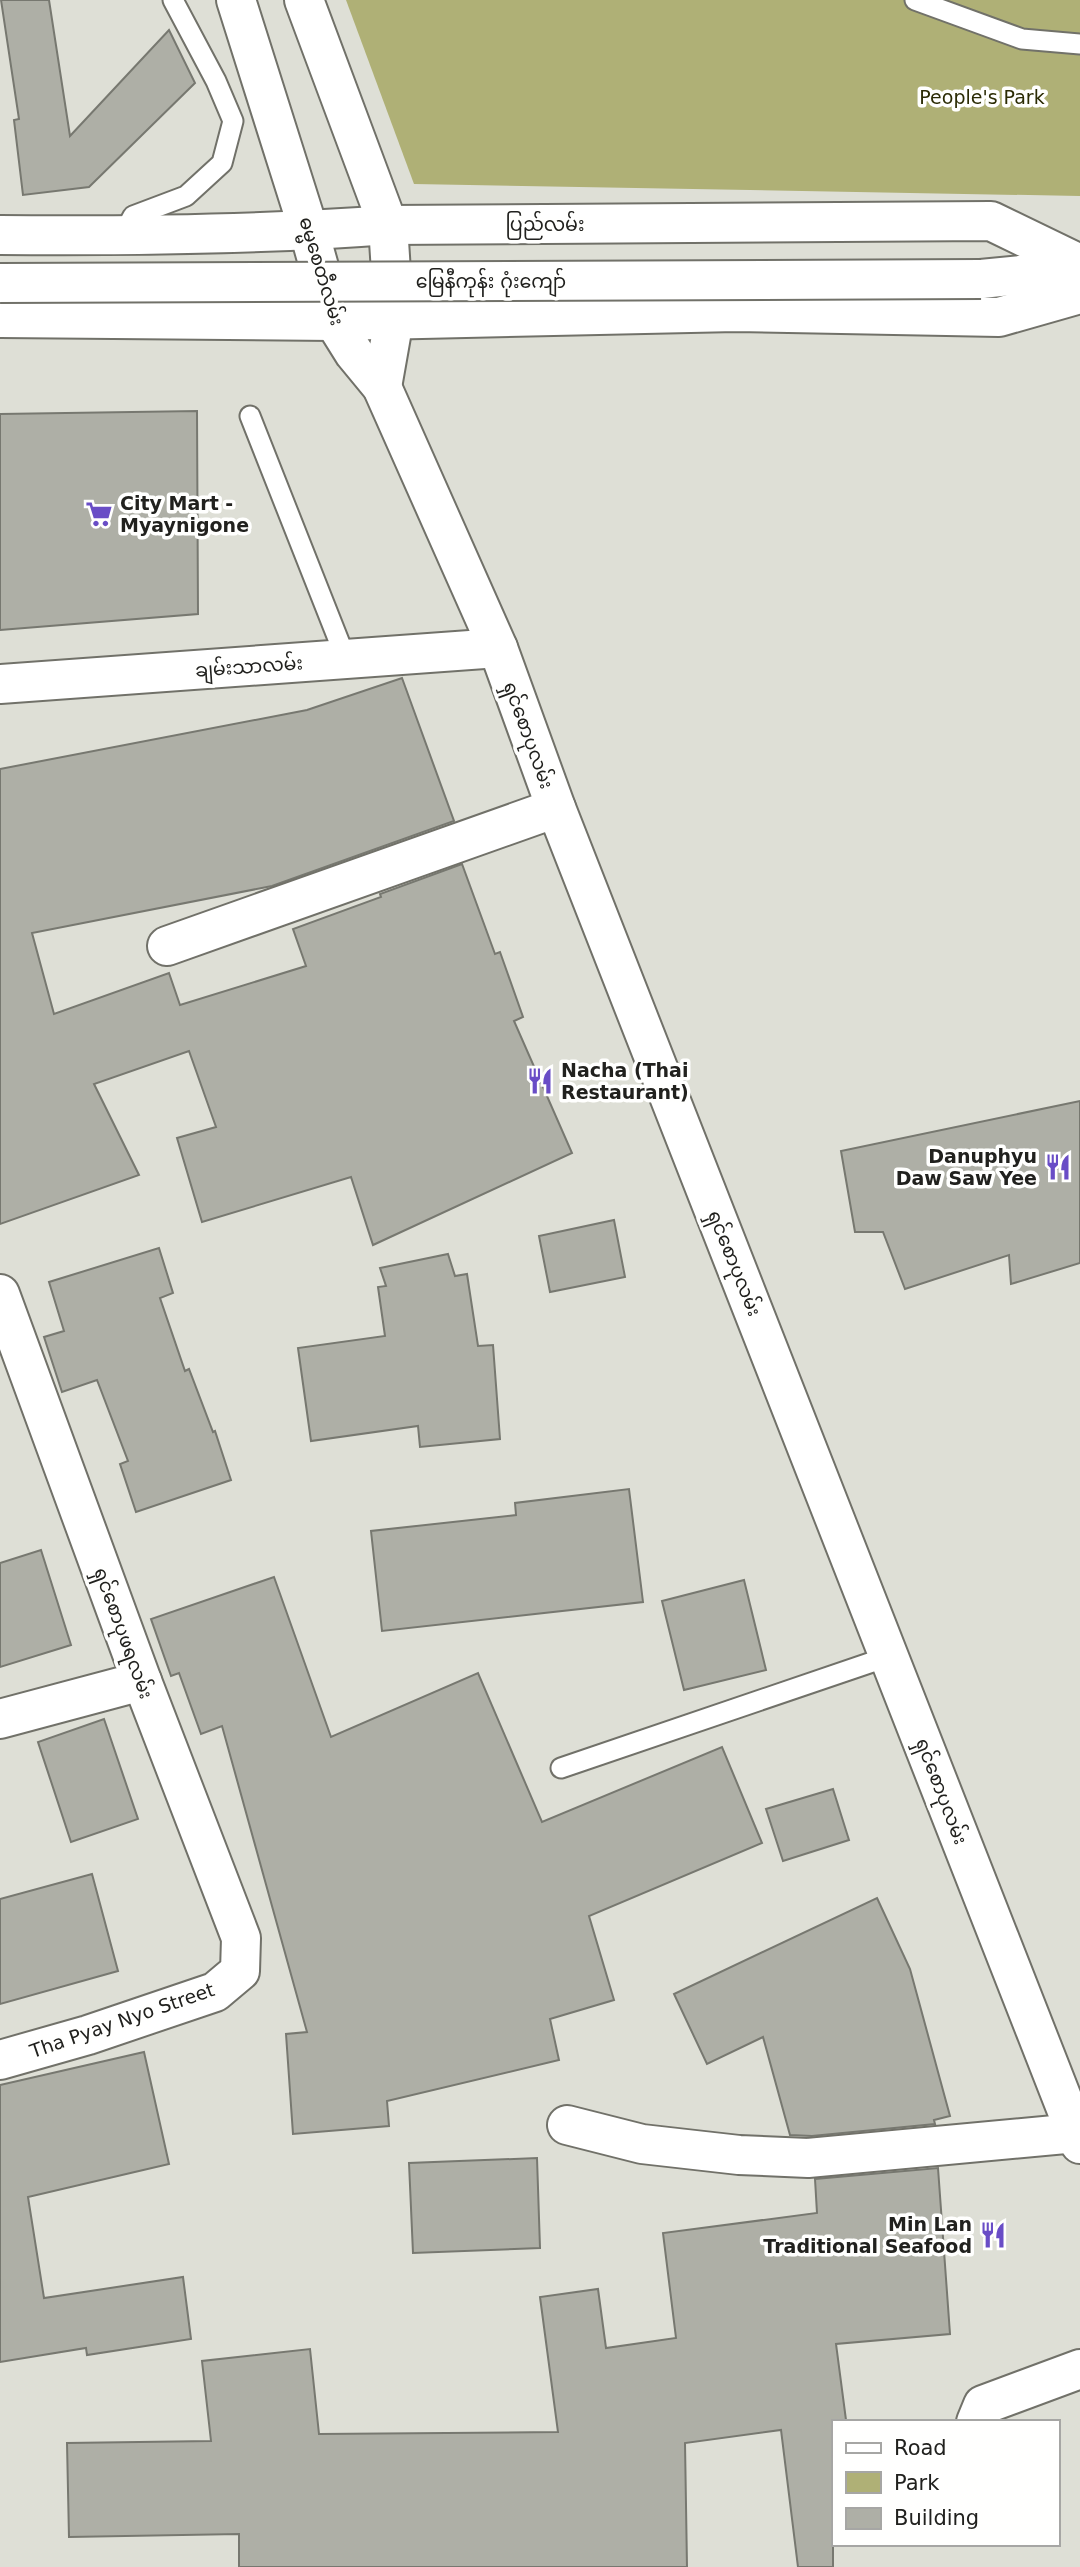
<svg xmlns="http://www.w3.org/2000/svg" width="1080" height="2567" font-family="'DejaVu Sans','Noto Sans Myanmar',sans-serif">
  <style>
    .green { fill: #afb076 }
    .building { fill: #aeafa6; stroke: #777870; stroke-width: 2 }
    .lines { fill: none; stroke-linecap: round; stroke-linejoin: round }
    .service-casing { stroke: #717169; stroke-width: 23 }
    .minor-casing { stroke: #717169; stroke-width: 42 }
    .secondary-casing { stroke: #717169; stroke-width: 42 }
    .primary-casing { stroke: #717169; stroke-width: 42 }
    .trunk-casing { stroke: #717169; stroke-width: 42 }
    .service { stroke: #fff; stroke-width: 19 }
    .minor { stroke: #fff; stroke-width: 38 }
    .secondary { stroke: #fff; stroke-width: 38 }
    .primary { stroke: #fff; stroke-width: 38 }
    .trunk { stroke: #fff; stroke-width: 38 }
    .trunk-bridge-casing { stroke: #717169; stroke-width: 42; stroke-linecap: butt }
    .trunk-bridge { stroke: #fff; stroke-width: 38 }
    .labels { text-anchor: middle; stroke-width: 7; stroke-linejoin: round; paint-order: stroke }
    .park-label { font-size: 19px; fill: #2c2c05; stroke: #fffffe }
    .street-label { font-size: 19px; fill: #21211e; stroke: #fffffe }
    .poi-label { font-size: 19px; font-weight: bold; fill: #21211e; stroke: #fffffe; text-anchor: start }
  </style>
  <rect width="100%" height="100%" fill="#dedfd6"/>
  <polygon class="green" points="346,0 1080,0 1080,196 414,184"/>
  <g class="building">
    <polygon points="1,0 49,0 70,136 169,30 195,83 89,187 23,195 14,120 19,119"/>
    <polygon points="197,411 198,614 0,630 0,414"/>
    <polygon points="402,678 454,821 272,886 32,933 54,1014 169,973 180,1005 306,966 293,929 381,897 380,894 462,864 495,954 500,952 523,1017 514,1021 572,1153 373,1245 351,1177 202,1222 177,1138 216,1127 189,1051 94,1084 139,1175 0,1224 0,769 307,710"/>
    <polygon points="1080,1101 1080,1263 1011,1284 1009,1255 905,1289 883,1232 855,1232 841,1151"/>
    <polygon points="614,1220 625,1277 550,1292 539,1236"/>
    <polygon points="159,1248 173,1293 160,1298 185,1371 189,1369 213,1432 215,1431 231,1480 136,1512 120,1464 128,1461 97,1380 62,1392 44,1337 64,1331 49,1282"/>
    <polygon points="448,1254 455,1276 467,1274 478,1346 493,1345 500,1439 420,1447 418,1426 311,1441 298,1348 385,1336 378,1287 386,1286 380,1268"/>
    <polygon points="629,1489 643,1602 382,1631 371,1531 516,1515 515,1503"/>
    <polygon points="41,1550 71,1645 0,1667 0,1563"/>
    <polygon points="274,1577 331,1737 478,1673 542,1822 722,1747 762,1843 589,1916 614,2000 550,2019 559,2060 387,2101 389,2126 293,2134 286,2034 307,2032 222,1726 201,1734 179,1673 171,1676 151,1619"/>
    <polygon points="744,1580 766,1670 684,1690 662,1601"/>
    <polygon points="104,1719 138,1819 71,1842 38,1742"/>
    <polygon points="833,1789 849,1840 783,1861 766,1809"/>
    <polygon points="92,1874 118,1971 0,2004 0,1899"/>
    <polygon points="877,1898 910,1969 950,2116 934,2120 935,2124 812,2136 790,2135 763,2037 707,2064 674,1994"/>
    <polygon points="144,2052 169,2164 28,2197 44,2298 183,2277 191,2339 87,2355 86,2348 0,2362 0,2085"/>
    <polygon points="537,2158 540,2248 413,2253 409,2163"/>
    <polygon points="938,2168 950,2334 836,2344 846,2420 833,2422 833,2567 798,2567 781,2430 685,2443 687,2567 239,2567 239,2534 69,2537 67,2443 211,2441 202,2361 310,2349 319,2434 558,2432 540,2297 598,2289 606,2348 676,2338 663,2233 817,2213 815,2179"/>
  </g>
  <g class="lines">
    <g class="service-casing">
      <g id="service">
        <polyline points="915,0 1022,39 1080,44"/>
        <polyline points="130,236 127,227 133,216 186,196 222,163 233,121 216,81 173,0"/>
        <polyline points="250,416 346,659"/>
        <polyline points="561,1768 890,1656"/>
      </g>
    </g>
    <g class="minor-casing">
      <g id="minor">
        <polyline points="0,684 498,648"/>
        <polyline points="167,946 556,808"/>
        <polyline points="0,1294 142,1681 241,1938 240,1971 215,1992 88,2035 0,2060"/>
        <polyline points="0,1719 142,1681"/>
        <polyline points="567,2125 642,2144 739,2155 808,2158 1076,2133"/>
        <polyline points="976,2422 983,2405 1080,2369"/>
      </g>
    </g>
    <g class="secondary-casing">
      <g id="secondary">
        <polyline points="236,0 309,231 334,321 354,353 382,387 498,648 556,808 1080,2144"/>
        <polyline points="304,0 388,225 394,319 382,387"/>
      </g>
    </g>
    <g class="primary-casing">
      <g id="primary">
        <path d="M0 235C129 236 259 235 388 225L991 221 1080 264"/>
        <polyline points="0,318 334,321 736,312 999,317 1080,294"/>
      </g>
    </g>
    <g class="trunk-casing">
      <polyline id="trunk" points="981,279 1080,269"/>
    </g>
    <use href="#service" class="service"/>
    <use href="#minor" class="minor"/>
    <use href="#secondary" class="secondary"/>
    <use href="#primary" class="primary"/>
    <use href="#trunk" class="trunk"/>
    <g class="trunk-bridge-casing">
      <polyline id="trunk-bridge" points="0,283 981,279"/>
    </g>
    <use href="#trunk-bridge" class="trunk-bridge"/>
  </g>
  <defs>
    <g id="supermarket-bare" transform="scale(2.1)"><path d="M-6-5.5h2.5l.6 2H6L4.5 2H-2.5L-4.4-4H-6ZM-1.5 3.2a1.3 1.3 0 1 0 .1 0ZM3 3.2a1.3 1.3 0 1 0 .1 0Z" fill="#694dc6" stroke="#fffffe" stroke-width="2.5" paint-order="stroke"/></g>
    <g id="restaurant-bare" transform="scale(2.1)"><path d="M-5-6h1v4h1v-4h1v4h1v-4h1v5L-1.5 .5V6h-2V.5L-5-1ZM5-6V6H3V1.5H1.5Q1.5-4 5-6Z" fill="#694dc6" stroke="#fffffe" stroke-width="2.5" paint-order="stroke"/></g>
  </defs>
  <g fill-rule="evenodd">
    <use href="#supermarket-bare" x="99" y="514"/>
    <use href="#restaurant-bare" x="540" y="1081"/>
    <use href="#restaurant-bare" x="1058" y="1167"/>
    <use href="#restaurant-bare" x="993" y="2235"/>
  </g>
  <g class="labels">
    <g class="park-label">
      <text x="982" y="104">People's Park</text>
    </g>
    <g class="street-label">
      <text x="545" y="231">ပြည်လမ်း</text>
      <text transform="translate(322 271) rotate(73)" y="7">ဓမ္မစေတီလမ်း</text>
      <text x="491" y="288">မြေနီကုန်း ဂုံးကျော်</text>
      <text transform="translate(249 666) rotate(-4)" y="7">ချမ်းသာလမ်း</text>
      <text transform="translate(529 735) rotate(70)" y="7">ရှင်စောပုလမ်း</text>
      <text transform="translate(735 1263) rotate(68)" y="7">ရှင်စောပုလမ်း</text>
      <text transform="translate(124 1633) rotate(70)" y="7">ရှင်စောပုဖရလမ်း</text>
      <text transform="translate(942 1791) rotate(69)" y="7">ရှင်စောပုလမ်း</text>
      <text transform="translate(122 2020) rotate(-19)" y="7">Tha Pyay Nyo Street</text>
    </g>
    <g class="poi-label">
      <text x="120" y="510">City Mart -<tspan x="120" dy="22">Myaynigone</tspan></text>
      <text x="561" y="1077">Nacha (Thai<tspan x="561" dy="22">Restaurant)</tspan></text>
      <text x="1037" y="1163" text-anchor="end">Danuphyu<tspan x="1037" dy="22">Daw Saw Yee</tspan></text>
      <text x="972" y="2231" text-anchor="end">Min Lan<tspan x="972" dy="22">Traditional Seafood</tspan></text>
    </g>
  </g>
  <rect x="832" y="2420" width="228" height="126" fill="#fffffe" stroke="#a6a6a4" stroke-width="2"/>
  <rect x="846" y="2443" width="35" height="10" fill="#ffffff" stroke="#a6a6a4" stroke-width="2"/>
  <text x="894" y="2455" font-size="21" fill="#21211e">Road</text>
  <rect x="846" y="2472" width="35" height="21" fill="#afb076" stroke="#a6a6a4" stroke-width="2"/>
  <text x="894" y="2490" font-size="21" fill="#21211e">Park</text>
  <rect x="846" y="2508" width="35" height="21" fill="#aeafa6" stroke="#a6a6a4" stroke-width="2"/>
  <text x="894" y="2525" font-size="21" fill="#21211e">Building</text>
</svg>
